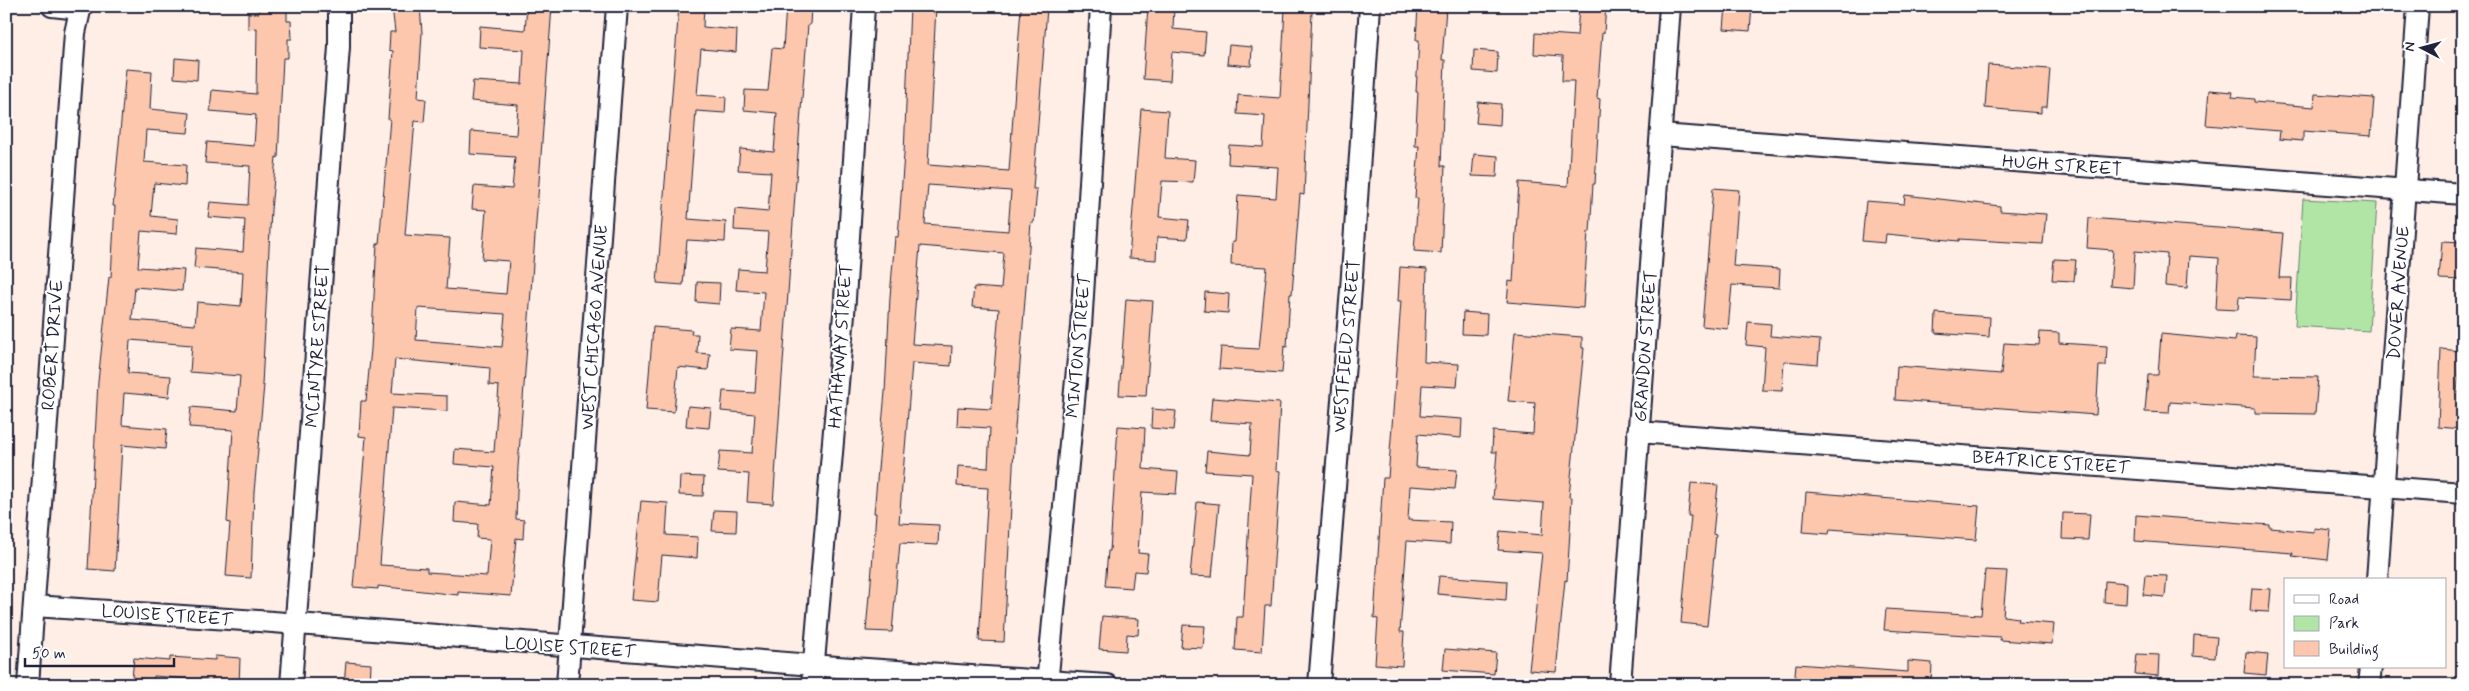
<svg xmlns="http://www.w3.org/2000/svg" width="2469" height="691" font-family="Mynerve,sans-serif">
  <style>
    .green { fill: #b1e5a6; stroke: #6a8470 }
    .building { fill: #fcc7ad; stroke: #22223b; fill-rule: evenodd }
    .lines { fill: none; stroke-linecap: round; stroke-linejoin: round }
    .minor-casing { stroke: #22223b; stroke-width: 24 }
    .minor { stroke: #fff; stroke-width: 20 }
    .labels { text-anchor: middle; stroke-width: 4; stroke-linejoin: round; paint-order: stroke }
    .street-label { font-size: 18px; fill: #22223b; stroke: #fff }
  </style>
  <rect width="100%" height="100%" fill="#feeee6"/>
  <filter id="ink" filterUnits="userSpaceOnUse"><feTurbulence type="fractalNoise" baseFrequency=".02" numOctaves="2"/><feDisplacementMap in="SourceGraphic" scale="10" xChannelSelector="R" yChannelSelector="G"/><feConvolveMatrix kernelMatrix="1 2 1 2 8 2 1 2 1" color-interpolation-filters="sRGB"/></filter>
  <g filter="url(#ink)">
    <polygon class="green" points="2303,199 2377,203 2369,331 2295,326"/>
    <g class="building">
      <polygon points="259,6 287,6 287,21 291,21 292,39 288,39 288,58 283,58 278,158 276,157 271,210 262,385 264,385 254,492 251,578 226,576 230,523 227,522 233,430 189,427 191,407 237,411 240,376 190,372 192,345 130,340 128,373 171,376 169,397 124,393 122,425 167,429 165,449 122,445 115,571 88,569 98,382 109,277 111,277 115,206 113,206 126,69 152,71 150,109 190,113 188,133 146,130 144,162 186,165 185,186 154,183 151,216 178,219 177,234 141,231 138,267 184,270 182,291 135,287 132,320 195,325 197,302 241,306 243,272 194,268 196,248 243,252 245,220 208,217 210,202 248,205 250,166 205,163 207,142 254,146 256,115 210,111 212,90 256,94 257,28 248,29 248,13 259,13"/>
      <path d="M392 6H420L422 33 418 98 426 99 424 122 415 121 405 235 450 238 446 289 506 294 509 261 482 259 486 210 472 209 474 186 512 189 515 157 470 154 471 131 516 135 518 105 471 101 473 81 522 84 524 50 479 47 480 26 525 30 527 6H552L518 467 516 519 524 520 523 539 516 538 511 596 458 592V595L378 586V589L353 587 366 437 359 436 361 401H366L371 349 377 244H379L390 119H388L393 51 389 50 390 32H395ZM418 308 505 314 502 347 416 340ZM395 359 490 368 489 385 499 386 494 452 455 449 454 464 494 467 491 505 455 502 454 522 478 524 477 538 490 539 487 576 427 572V568L380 565 392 408 447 411V396L392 393Z"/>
      <polygon points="679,6 704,6 703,27 737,30 736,52 701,49 697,95 726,97 725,113 696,111 688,219 726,222 725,242 687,240 683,285 657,283"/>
      <polygon points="786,6 811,6 810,25 808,25 801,110 773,504 747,502 749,474 718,472 720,451 752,453 755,414 721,411 723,391 755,393 758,351 729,349 731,329 761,331 764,292 736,290 738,269 765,271 768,232 734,230 735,209 768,212 771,172 738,170 740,149 774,152 777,113 744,110 745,90 768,91 772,48 783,49"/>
      <path d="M910 6H936L928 165 1009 171 1021 7 1047 8 1033 189H1037L1034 222H1031L1015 428 1004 642 979 641 988 488 957 486 958 466 988 468 990 428 957 426 958 407 991 409 999 309 972 307 974 287 1001 289 1004 253 920 246 912 344 952 346 951 366 912 363 899 523 939 525 938 545 900 543 892 632 866 631 869 595H870L876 513H874L885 392 890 297 895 237H898L904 154ZM928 185 1011 191 1008 231 925 224Z"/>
      <polygon points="1148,6 1174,6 1173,29 1206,32 1204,55 1172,52 1170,81 1143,79"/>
      <polygon points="1418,6 1446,8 1442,60 1445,60 1441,166 1445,166 1441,253 1414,251 1418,198 1415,198 1419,146 1415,146 1418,92 1416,92 1419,40 1416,40"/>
      <polygon points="1579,6 1606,6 1604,33 1602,33 1597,98 1600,99 1595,184 1593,184 1590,232 1588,232 1583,308 1507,302 1509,281 1513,282 1519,182 1568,186 1574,81 1562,81 1563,56 1534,54 1535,33 1577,36"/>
      <polygon points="1726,6 1752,6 1750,31 1724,29"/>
      <polygon points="1285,9 1312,11 1304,195 1300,194 1292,294 1290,294 1287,347 1284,346 1282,373 1219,369 1221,347 1259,349 1267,267 1231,265 1232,242 1235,242 1238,195 1276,198 1278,167 1228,164 1229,145 1263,147 1265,116 1237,114 1238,95 1280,98"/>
      <polygon points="1229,45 1252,47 1251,66 1227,64"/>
      <polygon points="1474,50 1498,52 1497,73 1473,71"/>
      <polygon points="175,58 198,60 197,80 174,78"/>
      <polygon points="1988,65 2050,69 2047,107 2041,107 2041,113 1985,108"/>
      <polygon points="2209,90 2233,92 2232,97 2254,99 2254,102 2314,107 2315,94 2374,98 2371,136 2303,131 2303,141 2279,139 2280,131 2206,125"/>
      <polygon points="1478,102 1501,104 1500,125 1476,123"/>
      <polygon points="1141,109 1168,111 1165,158 1195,160 1193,182 1162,181 1159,217 1189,220 1187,239 1157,237 1156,260 1129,258"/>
      <polygon points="1474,154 1498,156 1497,177 1472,176"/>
      <polygon points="1713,188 1739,190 1733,266 1780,269 1779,288 1732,285 1728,329 1702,326"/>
      <polygon points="1905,195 2000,206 2000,211 2046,214 2043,244 1959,239 1959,241 1886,234 1885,243 1862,241 1866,201 1904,204"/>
      <polygon points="2089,218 2283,233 2279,278 2292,278 2291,300 2239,297 2238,310 2216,309 2219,258 2189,256 2187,288 2165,286 2167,254 2135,251 2133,288 2110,286 2113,250 2087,248"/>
      <polygon points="2442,241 2463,242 2462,280 2439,279"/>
      <polygon points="2054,259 2076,260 2074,281 2052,280"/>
      <polygon points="1400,267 1427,269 1424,362 1459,364 1457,387 1422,385 1420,416 1462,419 1461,438 1418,434 1416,467 1457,470 1455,489 1410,486 1408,520 1451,522 1450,544 1407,541 1400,632 1404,632 1402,666 1375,664 1378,619 1374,618 1383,478 1388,478 1392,426 1401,301 1398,301"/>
      <polygon points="697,282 720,283 719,304 696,302"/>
      <polygon points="1205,292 1229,294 1228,313 1204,311"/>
      <polygon points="1126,299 1153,301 1146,396 1119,395"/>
      <polygon points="1463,312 1487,314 1486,335 1462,334"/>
      <polygon points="1936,313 1990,317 1989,337 1935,333"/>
      <polygon points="1748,322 1771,324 1770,336 1820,340 1818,364 1784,361 1782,391 1762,390 1765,347 1746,345"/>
      <polygon points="653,327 692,330 691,334 698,334 697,353 710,354 708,370 678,367 674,412 646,410"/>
      <polygon points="1515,332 1582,337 1582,348 1584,348 1569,497 1572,497 1567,581 1565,580 1556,672 1529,670 1542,553 1498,550 1500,531 1542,535 1544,503 1493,499 1497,452 1492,452 1493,431 1533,434 1535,403 1508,401"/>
      <polygon points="2040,332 2059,333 2059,343 2107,346 2106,366 2099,366 2096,415 1895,400 1897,366 2001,374 2004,343 2039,345"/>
      <polygon points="2161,334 2235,341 2236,336 2256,337 2254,376 2318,377 2315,414 2255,413 2255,408 2170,402 2169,413 2145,412 2148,375 2158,375"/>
      <polygon points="2441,349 2461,351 2457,392 2463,392 2461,429 2438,427"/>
      <polygon points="1212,398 1280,403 1276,470 1280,471 1271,606 1265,606 1262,652 1235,650 1237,617 1243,617 1252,474 1205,471 1207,451 1250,455 1252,424 1210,421"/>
      <polygon points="688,406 711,408 709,428 686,426"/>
      <polygon points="1152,409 1176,411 1174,430 1151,428"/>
      <polygon points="1118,426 1145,428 1143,469 1178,472 1176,494 1142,492 1138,553 1148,554 1146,572 1134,571 1132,588 1105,586 1108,551 1110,551"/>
      <polygon points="680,476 704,477 703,496 679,495"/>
      <polygon points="1691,483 1718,485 1713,534 1716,535 1707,626 1681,623 1691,516 1688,516"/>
      <polygon points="1806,492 1979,506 1976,540 1830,529 1829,534 1803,532"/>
      <polygon points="641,501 668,503 666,535 698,537 697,558 662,555 658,602 631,600"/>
      <polygon points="1197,502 1219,504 1212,577 1190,576"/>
      <polygon points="714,510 737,511 736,532 712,531"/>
      <polygon points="2063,513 2090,514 2088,540 2062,539"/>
      <polygon points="2136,515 2270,525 2270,528 2314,532 2314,528 2331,530 2328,560 2292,556 2293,553 2135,541"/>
      <polygon points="1985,570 2007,571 2003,616 2019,618 2018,621 2054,624 2052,644 2000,640 2000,637 1884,630 1886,609 1981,615"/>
      <polygon points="2145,575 2167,576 2165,597 2143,595"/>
      <polygon points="1439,576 1507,581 1506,600 1437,594"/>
      <polygon points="2105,581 2127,583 2126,604 2104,602"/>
      <polygon points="2252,588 2271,589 2269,612 2250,611"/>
      <polygon points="1102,616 1139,619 1138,635 1127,634 1126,651 1099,649"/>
      <polygon points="1183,625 1205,626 1203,648 1181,647"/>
      <polygon points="2194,635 2217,637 2215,658 2193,656"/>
      <polygon points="1445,649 1496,653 1494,674 1443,670"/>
      <polygon points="2246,652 2268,654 2266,675 2244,673"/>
      <polygon points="2137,654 2159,655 2158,676 2135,674"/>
      <polygon points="215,656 240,658 239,685 213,685 214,681 154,676 154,680 132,678 134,658 170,661 170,657 215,660"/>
      <polygon points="1908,661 1932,663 1931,685 1794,685 1796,664 1908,672"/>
      <polygon points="346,662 371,664 370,685 344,685"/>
    </g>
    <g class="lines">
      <g class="minor-casing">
        <g id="minor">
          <polyline points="52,6 80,9"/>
          <polyline points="1661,135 2463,194"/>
          <polyline points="1638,432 2463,493"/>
          <polyline points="2377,580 2418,6"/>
          <polyline points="34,606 273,622 837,667 1107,685"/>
          <polyline points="28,685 75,33 81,6"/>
          <polyline points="291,685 339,47 339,6"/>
          <polyline points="567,685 617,6"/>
          <polyline points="812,685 844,314 864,6"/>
          <polyline points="1047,685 1081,327 1101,6"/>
          <polyline points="1319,685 1351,289 1370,6"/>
          <polyline points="1620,685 1670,6"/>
          <polyline points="2369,685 2371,667"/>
        </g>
      </g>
      <use href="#minor" class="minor"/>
    </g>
  </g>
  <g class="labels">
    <g class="street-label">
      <text transform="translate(2062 165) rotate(4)" y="6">HUGH STREET</text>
      <text transform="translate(2398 293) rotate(-86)" y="6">DOVER AVENUE</text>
      <text transform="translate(594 327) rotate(-86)" y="6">WEST CHICAGO AVENUE</text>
      <text transform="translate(52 345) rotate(-86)" y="6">ROBERT DRIVE</text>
      <text transform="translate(317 346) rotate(-86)" y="6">MCINTYRE STREET</text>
      <text transform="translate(840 346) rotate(-86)" y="6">HATHAWAY STREET</text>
      <text transform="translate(1078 346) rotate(-85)" y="6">MINTON STREET</text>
      <text transform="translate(1346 346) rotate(-85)" y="6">WESTFIELD STREET</text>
      <text transform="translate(1645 346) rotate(-86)" y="6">GRANDON STREET</text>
      <text transform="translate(2051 462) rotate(4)" y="6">BEATRICE STREET</text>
      <text transform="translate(167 615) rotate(4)" y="6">LOUISE STREET</text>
      <text transform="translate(570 647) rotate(4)" y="6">LOUISE STREET</text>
    </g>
  </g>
  <rect width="2469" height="691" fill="none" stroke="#fff" stroke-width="25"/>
  <rect x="12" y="12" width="2444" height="666" fill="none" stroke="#22223b" stroke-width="2" filter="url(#ink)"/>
  <rect x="2284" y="578" width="162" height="90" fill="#ffffff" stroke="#a7a7b1"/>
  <rect x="2294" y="595" width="25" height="8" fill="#ffffff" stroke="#a7a7b1"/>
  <text x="2329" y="604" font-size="15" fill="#22223b">Road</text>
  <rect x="2294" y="616" width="25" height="15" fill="#b1e5a6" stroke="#a7a7b1"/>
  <text x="2329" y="628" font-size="15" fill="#22223b">Park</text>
  <rect x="2294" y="641" width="25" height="15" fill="#fcc7ad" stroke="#a7a7b1"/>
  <text x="2329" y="654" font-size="15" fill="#22223b">Building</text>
  <g transform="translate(2422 48) rotate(276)" stroke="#ffffff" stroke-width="4" paint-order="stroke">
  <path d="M0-4L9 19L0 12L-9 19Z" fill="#22223b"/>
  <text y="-8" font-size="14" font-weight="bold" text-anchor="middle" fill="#22223b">N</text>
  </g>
  <path d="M25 658v8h149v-8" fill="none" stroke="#22223b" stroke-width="2.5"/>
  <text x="32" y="658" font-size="15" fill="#22223b" stroke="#ffffff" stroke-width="4" paint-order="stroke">50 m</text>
</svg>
